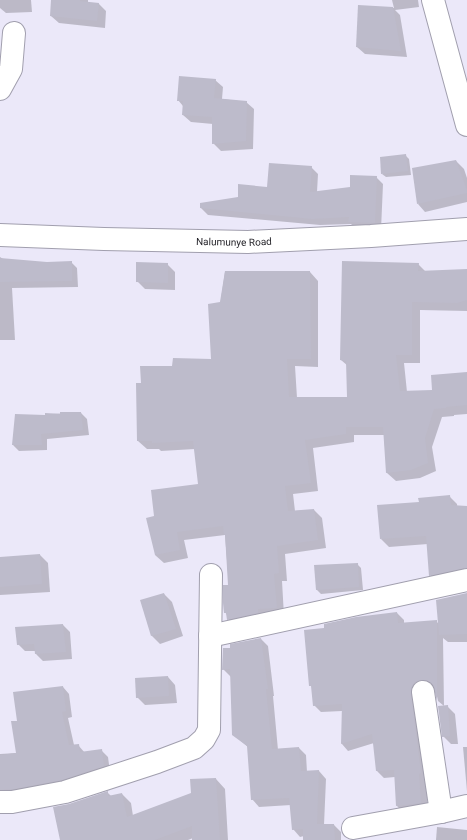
<svg xmlns="http://www.w3.org/2000/svg" width="467" height="840" font-family="Roboto,sans-serif">
  <style>
    .shadow { fill: #0003 }
    .building { fill: #bdbbcb }
    .lines { fill: none; stroke-linecap: round; stroke-linejoin: round }
    .minor-casing { stroke: #a19fae; stroke-width: 24 }
    .minor { stroke: #fff; stroke-width: 22 }
    .labels { text-anchor: middle; stroke-width: 3; stroke-linejoin: round; paint-order: stroke }
    .street-label { font-size: 10px; fill: #1f1e24; stroke: #ebe8f9 }
  </style>
  <rect width="100%" height="100%" fill="#ebe8f9"/>
  <g class="shadow">
    <polygon points="0,0 31,0 32,12 6,13 0,8"/>
    <polygon points="53,0 88,0 88,3 99,4 106,11 105,28 59,23 51,16"/>
    <polygon points="392,0 418,0 419,7 395,10 400,15 407,57 365,54 357,47 359,6 394,8"/>
    <polygon points="215,80 223,87 222,99 246,102 254,109 253,149 221,151 213,143 213,124 191,122 183,115 183,106 178,100"/>
    <polygon points="405,155 409,159 411,175 386,177 382,174"/>
    <polygon points="456,161 464,169 467,178 467,202 425,212 418,204"/>
    <polygon points="311,167 318,174 317,192 351,188 376,177 383,184 381,230 356,229 351,224 320,225 208,215 201,208 268,189"/>
    <polygon points="0,257 3,259 47,263 71,262 77,268 78,287 12,288 15,340 0,340"/>
    <polygon points="167,264 175,272 175,290 145,289 137,281"/>
    <polygon points="418,264 426,272 467,270 467,311 420,310 420,363 404,363 407,392 433,391 467,373 467,414 454,415 454,416 442,417 432,447 436,471 420,478 396,481 387,473 384,435 354,435 354,442 313,448 318,491 293,494 295,511 314,510 322,518 326,548 285,554 287,581 282,581 284,616 236,627 228,619 227,615 225,612 229,586 225,535 184,540 188,558 164,563 155,555 156,517 199,485 195,449 161,451 159,449 147,449 138,441 142,384 173,367 212,360 225,272 310,272 318,281 318,367 295,366 297,398 348,398 348,366 341,360"/>
    <polygon points="81,413 87,419 89,435 47,439 47,450 19,451 13,445 46,416 46,414"/>
    <polygon points="449,496 457,504 465,577 438,583 430,575 428,544 389,547 381,539 420,503"/>
    <polygon points="40,555 48,563 50,592 0,595 0,558"/>
    <polygon points="357,564 361,568 363,590 321,594 317,590 315,566"/>
    <polygon points="164,594 172,602 183,636 160,644 152,636 141,601"/>
    <polygon points="467,594 467,642 448,642 443,638 444,706 447,706 455,714 458,744 451,744 443,736 444,706 438,701 435,687 428,686 426,780 428,810 404,813 397,806 395,777 384,778 377,771 374,743 348,751 342,744 342,711 321,712 314,705 325,629 397,613 404,620 404,624 436,621 439,624"/>
    <polygon points="63,625 70,632 72,659 43,661 36,654 36,651 25,651 18,644"/>
    <polygon points="261,639 268,646 274,696 273,696 278,750 299,748 306,755 307,772 319,771 326,779 324,825 334,825 341,832 341,840 304,840 304,836 300,837 293,829 291,805 259,807 252,799 249,748 233,734 231,677 223,669 232,649"/>
    <polygon points="168,677 175,685 177,703 145,705 137,697"/>
    <polygon points="63,687 69,694 72,717 68,718 74,745 78,745 85,753 101,750 108,757 110,772 0,797 0,754 17,753 18,722"/>
    <polygon points="463,747 467,747 467,791"/>
    <polygon points="216,779 225,789 228,840 193,840 193,838 188,840 61,840 69,805 107,792 111,796 122,794 131,803 133,816 192,794"/>
    <polygon points="437,827 467,830 467,840 436,840"/>
  </g>
  <g class="building">
    <polygon points="51,0 80,0 80,1 99,3 97,21 50,16"/>
    <polygon points="358,5 393,7 401,51 356,47"/>
    <polygon points="179,76 216,79 214,98 247,101 246,141 212,144 212,117 182,115 183,101 177,101"/>
    <polygon points="406,154 408,171 381,174 380,157"/>
    <polygon points="456,160 467,190 467,193 417,204 412,168"/>
    <polygon points="269,163 312,166 310,192 350,187 350,175 377,176 375,223 348,222 349,217 312,219 200,208 200,203 238,197 238,184 267,187"/>
    <polygon points="0,258 47,262 72,261 72,281 0,282"/>
    <polygon points="342,261 419,263 418,271 467,269 467,300 457,303 412,302 412,355 396,355 400,391 432,390 431,375 467,372 467,405 446,407 446,408 434,409 425,438 428,463 411,470 386,473 383,427 346,427 346,434 305,440 311,483 285,486 288,511 314,509 318,540 277,546 279,573 274,574 277,608 258,609 258,613 227,620 226,613 224,613 223,603 223,585 228,585 225,534 224,535 223,526 177,532 180,550 155,555 146,518 154,516 151,490 198,484 193,441 152,443 152,441 137,441 136,383 141,383 140,366 172,366 173,358 211,359 208,304 220,302 225,271 310,271 311,359 287,359 289,397 347,397 346,361 340,360"/>
    <polygon points="136,262 168,263 168,283 136,282"/>
    <polygon points="60,412 81,412 83,430 41,434 42,445 12,445 15,414 45,415 45,413 60,414"/>
    <polygon points="450,495 451,505 467,506 467,568 429,576 426,536 380,539 377,505 419,502 418,498"/>
    <polygon points="40,554 42,584 0,587 0,557"/>
    <polygon points="358,563 359,587 316,590 314,565"/>
    <polygon points="164,593 176,629 151,636 140,600"/>
    <polygon points="467,593 467,634 439,635 436,600"/>
    <polygon points="397,612 398,623 437,620 437,701 433,685 428,681 421,680 415,682 412,687 411,694 421,773 419,774 421,803 396,806 394,770 376,771 372,734 341,744 342,704 313,706 311,686 309,686 304,630 324,628 324,624 356,617"/>
    <polygon points="63,624 66,652 35,654 34,644 17,645 15,627"/>
    <polygon points="261,638 268,689 266,689 272,749 299,747 301,771 319,770 317,824 334,824 335,840 303,840 303,829 292,830 289,798 251,800 247,746 232,735 230,669 222,670 223,648 230,648 230,644"/>
    <polygon points="168,676 169,696 136,698 135,678"/>
    <polygon points="63,686 66,711 62,712 69,745 79,744 80,752 102,749 104,766 62,780 14,789 0,790 0,755 16,753 11,721 17,721 13,692"/>
    <polygon points="448,705 450,736 442,737 438,706"/>
    <polygon points="216,778 220,840 192,840 192,826 155,840 60,840 53,807 69,804 108,791 108,796 122,793 127,817 191,793 190,779"/>
  </g>
  <g class="lines">
    <g class="minor-casing">
      <g id="minor">
        <polyline points="433,0 467,125"/>
        <polyline points="0,89 11,69 14,33"/>
        <path id="s1" d="M0 235 104 239 248 242 371 236 467 229"/>
        <polyline points="210,636 467,580"/>
        <polyline points="423,692 441,812"/>
        <polyline points="0,802 12,802 65,792 157,762 194,748 204,739 209,730 211,575"/>
        <polyline points="353,828 441,812 467,806"/>
      </g>
    </g>
    <use href="#minor" class="minor"/>
  </g>
  <g class="labels">
    <g class="street-label">
      <text dy="4" stroke="none"><textPath href="#s1" startOffset="234">Nalumunye Road</textPath></text>
    </g>
  </g>
</svg>
